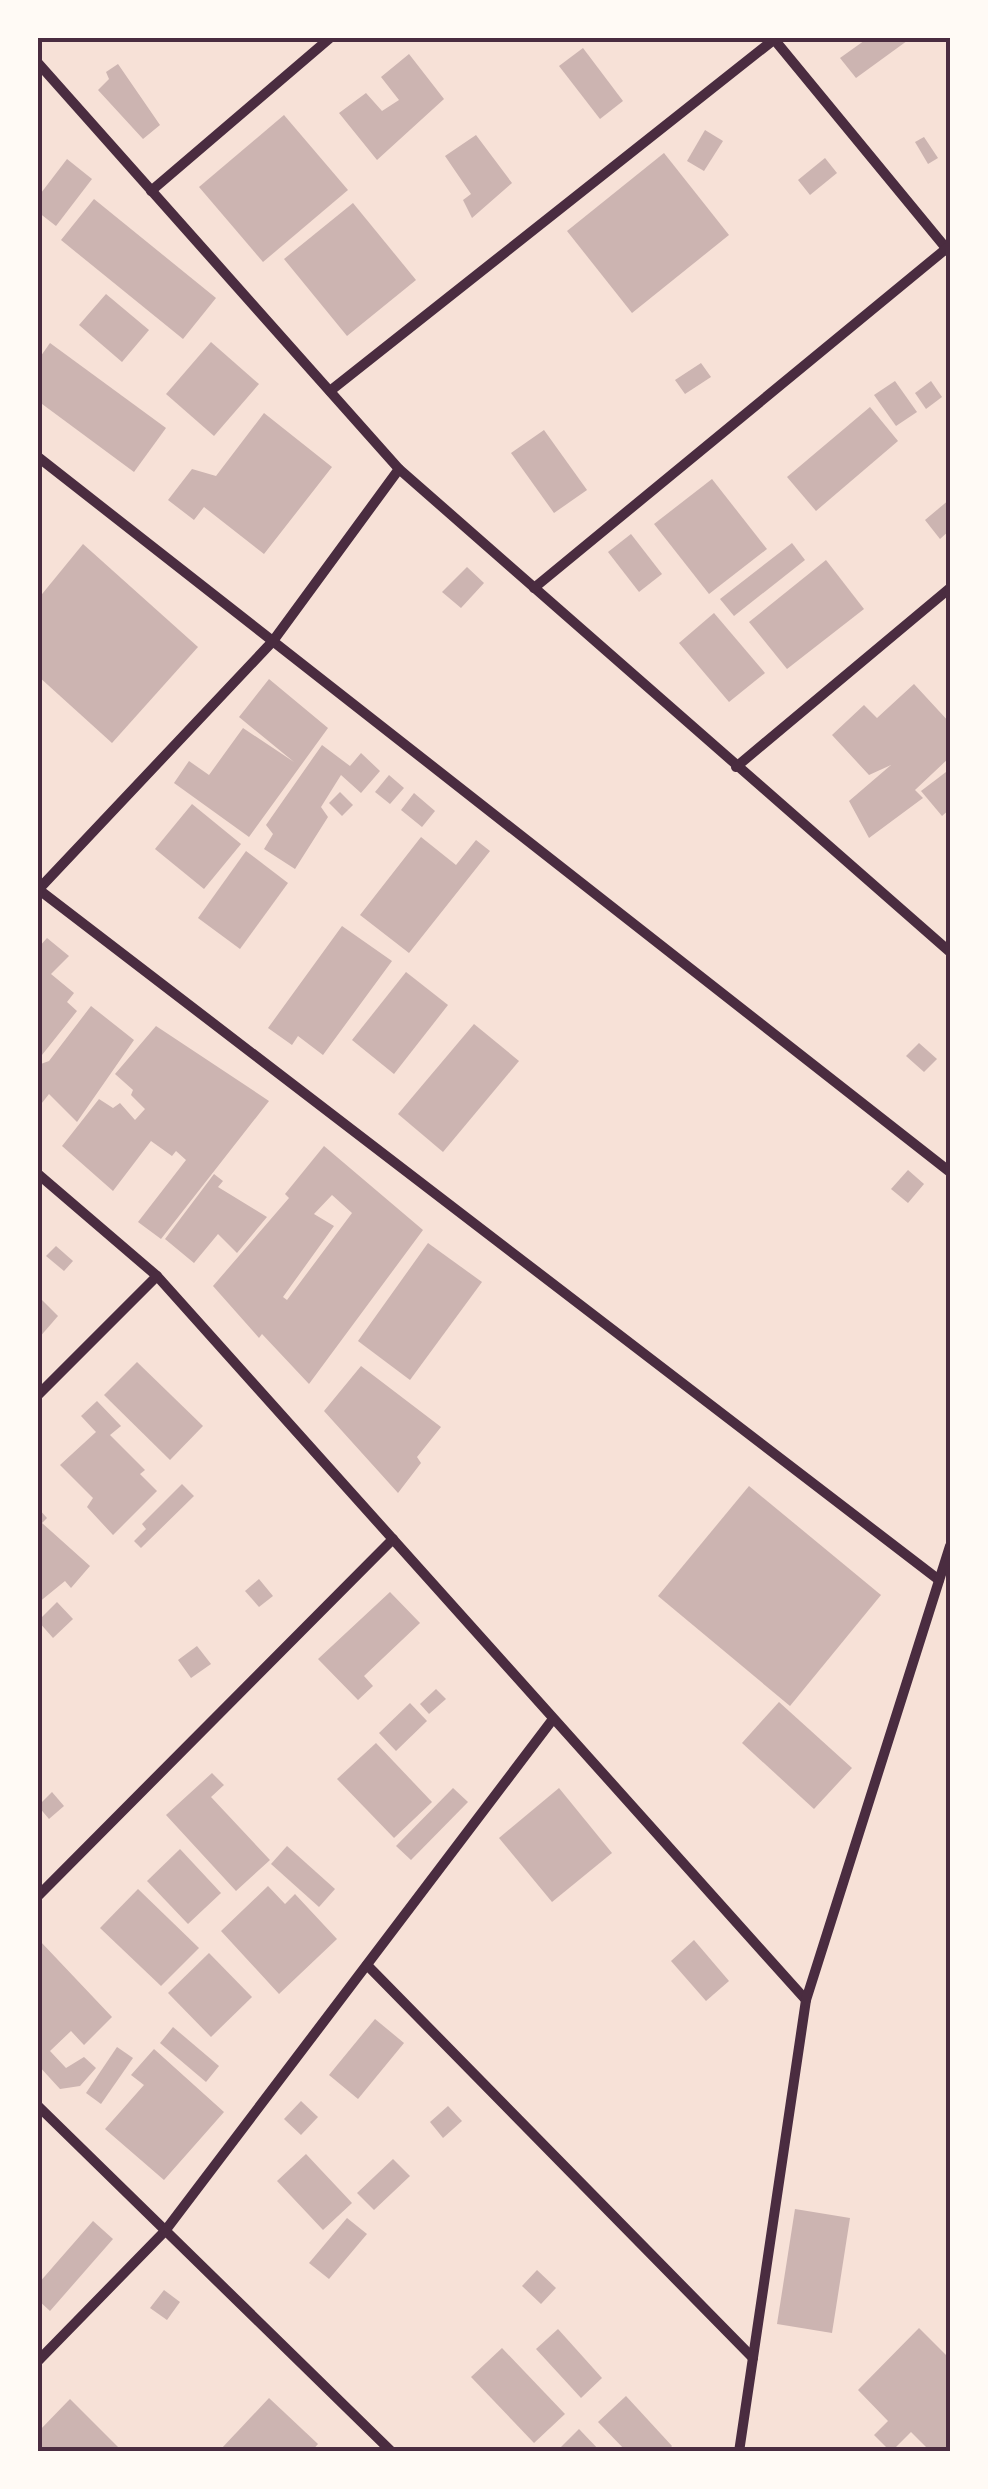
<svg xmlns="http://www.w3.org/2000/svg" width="988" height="2489" font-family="Roboto,sans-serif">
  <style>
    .building { fill: #ccb4b1; fill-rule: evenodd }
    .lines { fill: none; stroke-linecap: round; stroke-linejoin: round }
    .minor { stroke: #4a2c40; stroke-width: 10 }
    .neatline { fill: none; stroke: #4a2c40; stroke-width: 4 }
  </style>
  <rect width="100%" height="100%" fill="#f7e1d7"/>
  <g class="building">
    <polygon points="868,38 911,38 856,78 840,58"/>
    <polygon points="583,48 623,101 600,119 559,66"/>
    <polygon points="409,54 444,99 377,160 339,113 366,93 382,111 399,100 381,77"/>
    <polygon points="118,64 160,125 143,139 98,90 109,79 106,72"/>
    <polygon points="284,115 348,190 263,262 199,187"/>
    <polygon points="705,130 723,141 704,171 687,161"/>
    <polygon points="476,135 512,183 472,218 463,200 471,194 445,156"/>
    <polygon points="924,137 938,158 928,164 915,142"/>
    <polygon points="664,153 729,235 632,313 567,231"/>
    <polygon points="825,158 837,173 810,195 798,180"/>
    <polygon points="67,159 92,179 56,226 38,212 38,197"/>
    <polygon points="94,199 216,298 183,339 61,240"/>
    <polygon points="353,203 416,280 347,336 284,259"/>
    <polygon points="106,294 149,330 122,362 79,325"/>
    <polygon points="211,342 259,384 214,436 166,394"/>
    <polygon points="50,343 166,428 134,472 38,401 38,360"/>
    <polygon points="701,363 711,377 685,394 675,380"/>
    <polygon points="895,381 917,412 896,426 874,395"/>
    <polygon points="931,381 942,397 926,409 915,393"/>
    <polygon points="870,407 898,441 816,511 787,477"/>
    <polygon points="264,413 332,467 264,554 204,507 194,520 168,500 192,469 216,476"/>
    <polygon points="544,430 587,490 554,513 511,453"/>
    <polygon points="712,479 767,549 709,594 654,524"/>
    <polygon points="950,499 950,530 940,539 925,520"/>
    <polygon points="631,534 662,574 639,592 608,552"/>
    <polygon points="792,543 805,560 734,616 720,599"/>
    <polygon points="83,544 198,647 112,743 38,676 38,599"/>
    <polygon points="826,560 864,609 787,669 749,622"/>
    <polygon points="467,567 484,583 461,608 442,592"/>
    <polygon points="714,613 765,673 729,702 679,643"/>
    <polygon points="269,679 328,728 249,837 174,783 189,761 209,775 243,728 294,762 239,717"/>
    <polygon points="914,684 950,723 950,757 915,790 923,798 869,838 849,801 891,765 869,775 832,735 864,705 877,718"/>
    <polygon points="322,745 350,766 361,753 380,771 361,793 341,775 321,807 328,817 295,869 264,849 273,834 266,825"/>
    <polygon points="946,772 950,777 950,809 942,816 921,791"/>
    <polygon points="389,775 404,788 390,804 375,792"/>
    <polygon points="340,792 353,805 342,816 329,803"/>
    <polygon points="414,793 435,811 422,827 401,810"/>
    <polygon points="192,804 241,844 204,889 155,849"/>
    <polygon points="421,837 456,865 476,840 490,851 409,953 360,915"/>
    <polygon points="246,851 288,883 240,949 198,918"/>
    <polygon points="342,926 392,961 323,1055 298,1036 292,1045 268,1028"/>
    <polygon points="47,938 69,956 51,974 74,993 67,1002 77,1011 38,1060 38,948"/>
    <polygon points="406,972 448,1005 394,1074 352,1040"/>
    <polygon points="91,1006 134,1040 77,1122 49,1094 38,1108 38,1065 49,1061"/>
    <polygon points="474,1024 519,1061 443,1152 398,1114"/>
    <polygon points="156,1026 269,1101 161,1239 138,1222 186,1160 176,1151 172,1156 151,1141 113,1191 62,1146 99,1099 113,1108 120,1103 135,1120 145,1109 131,1095 133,1090 115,1074"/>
    <polygon points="919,1043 937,1059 924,1072 906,1056"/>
    <path d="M324 1146 423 1230 309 1384 262 1334 259 1338 213 1286 289 1198 285 1194ZM332 1195 352 1213 287 1300 283 1297 334 1226 314 1214Z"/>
    <polygon points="908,1170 924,1184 908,1203 891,1189"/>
    <polygon points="214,1174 223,1181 218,1187 267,1217 237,1253 218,1234 194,1263 165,1239"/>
    <polygon points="428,1243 482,1282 410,1380 358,1341"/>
    <polygon points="56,1246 73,1261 64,1271 46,1256"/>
    <polygon points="38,1296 58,1316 38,1339"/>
    <polygon points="137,1362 203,1426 170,1460 104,1395"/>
    <polygon points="361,1366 441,1427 417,1457 421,1463 398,1493 324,1411"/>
    <polygon points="97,1401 121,1426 110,1435 145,1470 140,1474 157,1491 113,1535 87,1507 93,1498 60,1465 96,1432 81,1416"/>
    <polygon points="182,1484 194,1496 141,1548 134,1541 146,1529 142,1524"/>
    <polygon points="749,1486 881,1595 790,1706 658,1596"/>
    <polygon points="38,1508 47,1518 42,1523 90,1566 71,1588 65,1581 38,1603"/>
    <polygon points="259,1579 273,1596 259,1607 245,1591"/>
    <polygon points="390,1592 420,1623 364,1676 373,1686 358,1700 318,1659"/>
    <polygon points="57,1602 73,1619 53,1638 38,1621"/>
    <polygon points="197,1646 211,1664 191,1678 178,1660"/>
    <polygon points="436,1689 446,1699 429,1714 420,1704"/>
    <polygon points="779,1702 852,1768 814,1809 742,1743"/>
    <polygon points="410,1703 427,1721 396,1751 379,1733"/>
    <polygon points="376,1743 432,1802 394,1838 337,1779"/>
    <polygon points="212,1773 224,1785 211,1797 270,1860 236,1891 166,1815"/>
    <polygon points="453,1788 468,1802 411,1860 396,1846"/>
    <polygon points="559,1788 612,1853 552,1902 499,1838"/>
    <polygon points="52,1792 64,1806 49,1819 38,1806"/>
    <polygon points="287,1846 335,1889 319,1907 271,1864"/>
    <polygon points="180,1849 221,1893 188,1924 147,1881"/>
    <polygon points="268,1886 285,1904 295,1894 337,1939 279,1994 221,1931"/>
    <polygon points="138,1889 199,1948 161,1986 100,1928"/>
    <polygon points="694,1940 729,1981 706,2001 671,1961"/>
    <polygon points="40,1941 112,2017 84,2045 71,2031 50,2051 66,2068 84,2057 96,2068 80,2086 60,2089 38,2065"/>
    <polygon points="209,1953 252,1997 211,2037 168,1993"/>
    <polygon points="375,2019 404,2043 358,2099 329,2075"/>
    <polygon points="173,2027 219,2066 206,2082 160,2043"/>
    <polygon points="117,2047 133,2058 101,2104 86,2093"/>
    <polygon points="154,2049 224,2112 164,2180 105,2129 144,2085 131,2075"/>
    <polygon points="301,2101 318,2117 301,2135 284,2119"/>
    <polygon points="448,2106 462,2121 443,2138 430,2122"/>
    <polygon points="306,2154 352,2203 323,2230 277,2181"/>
    <polygon points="393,2159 410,2176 374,2210 357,2193"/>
    <polygon points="795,2209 850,2218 832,2333 777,2324"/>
    <polygon points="347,2218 367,2234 329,2279 309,2263"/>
    <polygon points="93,2221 113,2239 50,2311 38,2300 38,2284"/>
    <polygon points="537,2270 556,2288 541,2304 522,2286"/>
    <polygon points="164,2290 180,2302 167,2320 150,2308"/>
    <polygon points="919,2328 950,2359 950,2452 931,2452 911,2432 891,2452 874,2435 888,2421 858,2390"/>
    <polygon points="558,2329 602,2378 581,2398 536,2349"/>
    <polygon points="502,2348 565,2414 534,2443 471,2377"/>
    <polygon points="626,2396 672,2446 667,2452 627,2452 598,2422"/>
    <polygon points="269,2398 318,2444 311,2452 224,2452 221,2449"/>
    <polygon points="70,2399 123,2452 38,2452 38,2432"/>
    <polygon points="579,2429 601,2452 556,2452"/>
  </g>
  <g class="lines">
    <g class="minor">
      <polyline points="773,38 950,253"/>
      <polyline points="38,63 399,469 950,952"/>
      <polyline points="151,191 330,38"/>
      <polyline points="330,391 776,38"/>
      <polyline points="38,457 950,1172"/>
      <polyline points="534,588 947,248"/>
      <polyline points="736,767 950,588"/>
      <polyline points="38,889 939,1580"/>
      <polyline points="38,890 273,641 399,469"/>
      <polyline points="38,1174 157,1276 806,2000"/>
      <polyline points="38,1395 157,1276"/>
      <polyline points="38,1896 393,1539"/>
      <polyline points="367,1965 753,2358"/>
      <polyline points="38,2106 392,2452"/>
      <polyline points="38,2361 165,2231 553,1719"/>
      <polyline points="739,2452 806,2000 950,1546"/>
    </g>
  </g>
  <rect width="988" height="2489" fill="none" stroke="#fffaf5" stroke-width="80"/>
  <rect x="40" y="40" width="908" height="2409" class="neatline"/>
</svg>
